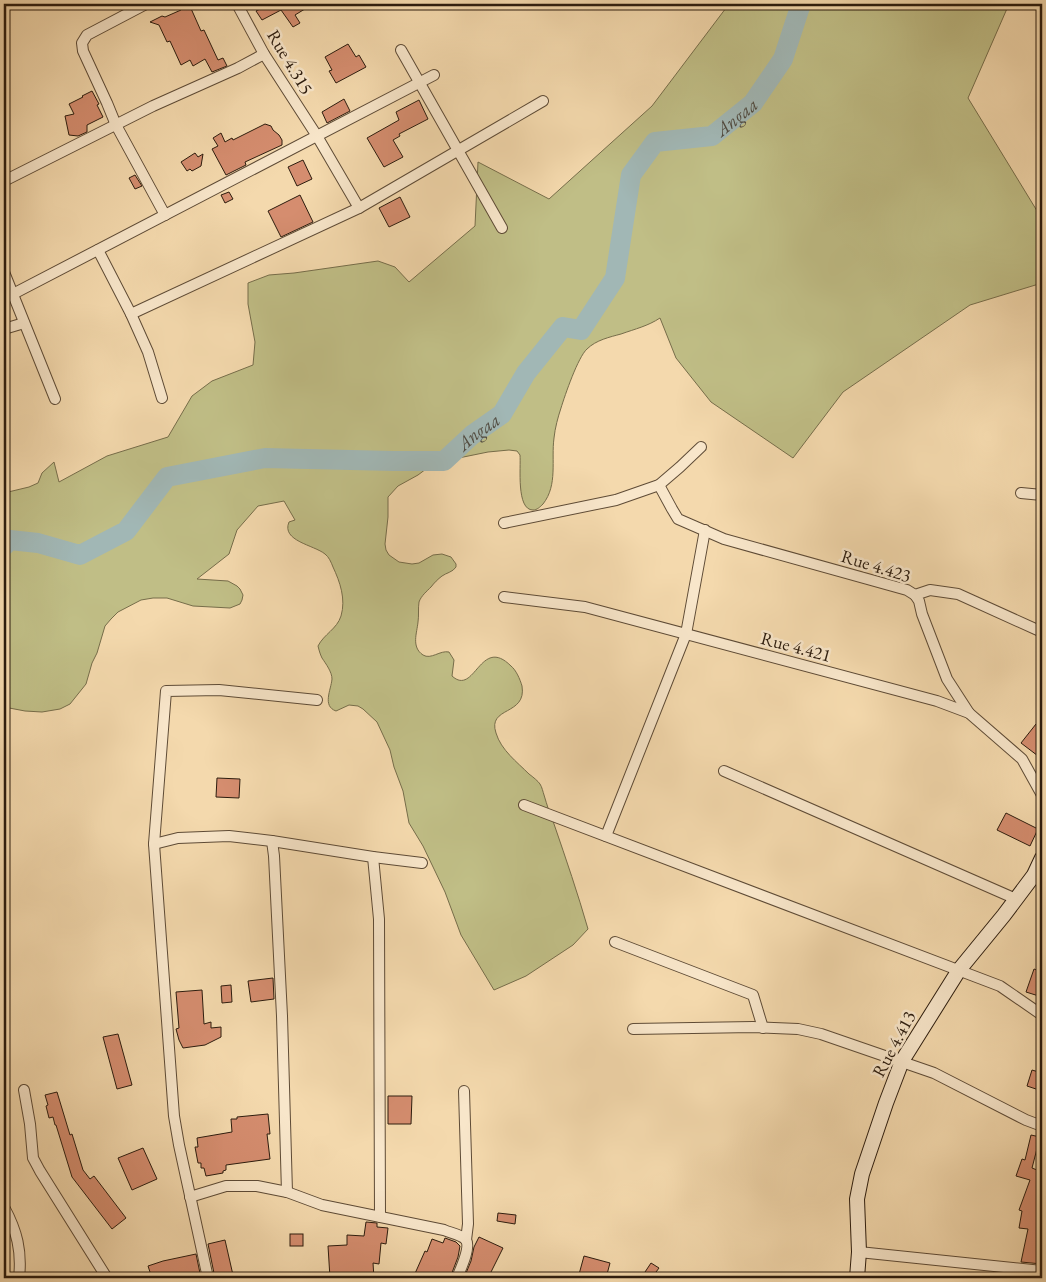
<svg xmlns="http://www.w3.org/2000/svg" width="1046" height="1282" font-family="'EB Garamond',serif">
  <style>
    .green { fill: #c0be86; stroke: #766d4a }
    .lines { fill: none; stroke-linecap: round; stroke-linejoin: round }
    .river { stroke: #a1b7b5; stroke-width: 20 }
    .building { fill: #d58d6f; stroke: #2c1c0e }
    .street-casing { stroke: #5e4b36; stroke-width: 12 }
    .secondary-casing { stroke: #2c1c0e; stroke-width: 16 }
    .street { stroke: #f8e6ca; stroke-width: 10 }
    .secondary { stroke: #f8e6ca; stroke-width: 14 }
    .labels { text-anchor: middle; stroke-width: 5; stroke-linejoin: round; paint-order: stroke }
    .street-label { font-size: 18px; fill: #2c1c0e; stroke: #f8e6ca }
    .water-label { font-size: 19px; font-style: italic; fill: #4f4a40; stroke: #f8e6ca }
  </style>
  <rect width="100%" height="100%" fill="#f4d9ad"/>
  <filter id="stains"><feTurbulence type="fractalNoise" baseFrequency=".004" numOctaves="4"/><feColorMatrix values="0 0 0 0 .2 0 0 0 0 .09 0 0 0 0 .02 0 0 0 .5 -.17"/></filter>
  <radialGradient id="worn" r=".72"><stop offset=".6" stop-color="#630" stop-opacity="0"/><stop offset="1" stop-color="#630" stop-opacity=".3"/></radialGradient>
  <path class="green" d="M729 4H1009L968 98 1042 219V283L970 305 843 392 793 458 711 402 676 358 660 318C648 326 635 329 621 334 610 337 596 340 587 349 578 357 565 395 561 408 558 417 555 428 554 438 551 460 558 485 543 504 540 507 537 510 533 510 516 510 521 467 520 455L517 451 509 450 488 452 434 463 418 475 398 486 388 497V517L385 544 386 550 389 555 399 562 412 564 419 563 433 555 442 554 451 557 456 564C456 565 456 566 456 567 453 572 446 573 442 576 438 579 434 583 431 587 427 591 421 596 419 602 418 608 419 616 418 622 417 633 411 647 423 655 431 660 440 650 449 652L454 660 452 676C475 697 480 635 511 666 516 670 520 679 522 686 527 716 487 706 496 733 501 750 517 762 529 774 533 777 538 781 540 784 542 787 543 792 544 795 547 805 550 815 554 824 566 859 578 894 588 929L573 945 526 976 494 990 461 935 445 892 423 846 409 823 403 791 394 767 390 750 377 722 363 709 358 706 349 705 336 711C322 706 331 690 332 679 332 672 326 664 322 658 320 654 319 650 318 646 324 634 337 629 341 616 346 599 340 582 333 567 331 562 329 557 325 554 314 545 281 541 289 522L295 520 284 501 258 506 237 530 229 554 197 579 228 581 237 586 240 589 243 595 242 600 240 604 230 608 193 606 167 598H153L141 600 118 612 111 619 105 626 97 653 92 663 86 684 70 704 60 709 42 712 25 711 4 707V493L29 487 38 483 42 473 54 462 59 482 107 456 168 437 192 396 212 381 253 365 255 342 248 304V283L269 275 294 273 378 261 395 267 409 282 475 226 478 162 549 199 652 106Z"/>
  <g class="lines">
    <path class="river" id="s1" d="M4 546 10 540 38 543 80 555 126 531 167 477 265 458 394 461H444L472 435 502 414 526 373 563 327 581 330 615 278 631 175 655 142 712 136 753 103 783 59 801 4"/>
  </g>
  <g class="building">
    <polygon points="178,4 189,4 201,31 204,30 218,60 223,58 227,66 212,72 205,59 193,66 190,60 181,65 170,41 167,42 159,25 150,22 162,16 165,17 181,10"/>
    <polygon points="270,4 313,4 295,15 300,23 293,27 281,10 262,20 256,11"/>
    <polygon points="348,44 356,57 359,55 366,67 336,83 329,71 332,70 325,57"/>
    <polygon points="92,91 99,104 97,105 103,117 87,125 87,132 78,136 69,135 65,116 74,114 69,104 83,97 82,96"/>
    <polygon points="344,99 350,111 327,123 322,112"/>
    <polygon points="419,100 428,119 399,134 400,136 393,140 403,157 384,167 367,138 399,120 396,112"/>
    <polygon points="265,124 271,126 273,130 279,135 282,140 282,145 245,162 246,165 226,175 212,149 218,146 213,138 221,133 225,142 232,138 233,140"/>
    <polygon points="195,153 198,157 203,154 201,166 192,171 190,169 187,171 181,162"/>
    <polygon points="303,160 312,179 297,186 288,167"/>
    <polygon points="135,175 142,186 135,189 129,178"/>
    <polygon points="229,192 233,199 225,203 221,195"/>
    <polygon points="300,195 313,222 281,237 268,211"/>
    <polygon points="400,197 410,217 389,227 379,208"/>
    <polygon points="1036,724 1042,728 1042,759 1021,743"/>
    <polygon points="217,778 240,779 239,798 216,797"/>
    <polygon points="1006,813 1038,829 1030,846 997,830"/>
    <polygon points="1034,969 1042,972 1042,997 1026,992"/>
    <polygon points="273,978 274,999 251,1002 248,981"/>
    <polygon points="231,985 232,1002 222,1003 221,986"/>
    <polygon points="202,990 204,1024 211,1022 211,1028 221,1027 221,1037 205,1045 183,1048 179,1040 176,1029 179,1028 176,992"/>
    <polygon points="118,1034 132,1085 117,1089 103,1037"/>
    <polygon points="1032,1070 1042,1073 1042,1091 1027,1086"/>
    <polygon points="57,1092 70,1135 72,1134 83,1170 90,1179 94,1176 126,1218 112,1229 72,1177 56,1125 55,1125 53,1117 49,1118 46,1106 48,1105 45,1095"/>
    <polygon points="388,1096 412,1096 411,1124 388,1124"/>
    <polygon points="268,1114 270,1134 267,1134 270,1159 226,1165 226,1170 223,1171 223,1173 206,1176 204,1168 201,1168 201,1163 198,1163 195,1147 198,1147 197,1138 232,1132 231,1119 237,1119 237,1117"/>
    <polygon points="1031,1135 1040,1137 1032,1168 1042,1172 1042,1264 1021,1262 1028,1229 1019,1228 1022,1211 1019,1210 1030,1180 1016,1176 1022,1159 1025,1160"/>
    <polygon points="143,1148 157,1179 132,1190 118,1158"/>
    <polygon points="498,1213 516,1215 515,1224 497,1221"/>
    <polygon points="366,1222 377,1223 377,1227 388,1228 386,1244 381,1243 379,1264 373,1263 374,1278 330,1278 328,1246 347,1245 347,1235 364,1236"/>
    <rect x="290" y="1234" width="13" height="12"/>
    <polygon points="479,1237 503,1248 488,1278 464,1278 471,1261 474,1247"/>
    <polygon points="445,1238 456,1242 460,1246 458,1257 450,1278 413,1278 425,1251 427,1252 432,1239 443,1243"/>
    <polygon points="225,1240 233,1275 215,1278 208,1244"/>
    <polygon points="196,1254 201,1278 152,1278 148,1266 163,1261"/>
    <polygon points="584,1256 610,1263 606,1278 578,1278"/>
    <polygon points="651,1263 659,1268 656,1272 666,1278 641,1278"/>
  </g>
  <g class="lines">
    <g class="street-casing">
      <g id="street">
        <polyline points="146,4 87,35 82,43 83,51 107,103 116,125 165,215"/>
        <polyline points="237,4 264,54 317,136 359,208"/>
        <polyline points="401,50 502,228"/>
        <polyline points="4,181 153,106 238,68 264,54"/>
        <polyline points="98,250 131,314 148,352 162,398"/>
        <polyline points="4,272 55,399"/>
        <polyline points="13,294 434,75"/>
        <polyline points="131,314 359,208 543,101"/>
        <polyline points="4,329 24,323"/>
        <polyline points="659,485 672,509 678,519 724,539 907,590 915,595 930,590 958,594 1042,632"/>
        <polyline points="1021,493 1042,495"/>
        <polyline points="504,523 616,500 659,485 680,467 701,447"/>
        <polyline points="915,595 919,601 922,614 947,679 969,713"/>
        <polyline points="504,597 585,607 937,701 969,713 1022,759 1042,795"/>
        <polyline points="724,771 1016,899"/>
        <polyline points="524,805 1000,986 1042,1015"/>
        <polyline points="606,836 686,634 705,530"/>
        <polyline points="272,841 274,856 282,1016 287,1192"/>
        <polyline points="154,844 178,838 229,836 272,841 373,857 422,863"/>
        <polyline points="373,857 379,919 380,1217"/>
        <polyline points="615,942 753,995 763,1028"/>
        <polyline points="633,1029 753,1027 798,1029 821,1034 934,1073 1026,1120 1042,1126"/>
        <polyline points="24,1090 30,1124 33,1158 40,1171 107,1278"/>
        <polyline points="464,1091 468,1224 466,1240"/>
        <path d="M190 1197 226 1186H257L287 1192 322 1205 444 1230C450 1233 461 1234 466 1240 471 1248 460 1270 457 1278"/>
        <path d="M4 1207C17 1231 22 1251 19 1278"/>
        <polyline points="859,1252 1042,1271"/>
        <polyline points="208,1278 179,1145 174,1116 154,844 166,691 219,690 317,700"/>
      </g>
    </g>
    <g class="secondary-casing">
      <polyline id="secondary" points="857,1278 859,1252 857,1199 862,1174 886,1103 902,1061 959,970 1004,915 1034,875 1042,858"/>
    </g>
    <use href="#street" class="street"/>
    <use href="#secondary" class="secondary"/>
  </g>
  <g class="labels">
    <g class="street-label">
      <text transform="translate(290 62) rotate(59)" y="6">Rue 4.315</text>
      <text transform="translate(876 566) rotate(17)" y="6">Rue 4.423</text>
      <text transform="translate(796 647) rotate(15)" y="6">Rue 4.421</text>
      <text transform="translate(894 1044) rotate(-62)" y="6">Rue 4.413</text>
    </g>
    <g class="water-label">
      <text dy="7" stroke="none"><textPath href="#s1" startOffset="974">Angaa</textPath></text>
      <text dy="7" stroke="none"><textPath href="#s1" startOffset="524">Angaa</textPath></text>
    </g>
  </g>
  <rect width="1046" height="1282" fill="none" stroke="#f4d9ad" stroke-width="20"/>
  <rect x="5" y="5" width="1036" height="1272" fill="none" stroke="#2c1c0e" stroke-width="2.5"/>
  <rect x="10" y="10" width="1026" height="1262" fill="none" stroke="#2c1c0e"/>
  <rect width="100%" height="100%" filter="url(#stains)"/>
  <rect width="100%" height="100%" fill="url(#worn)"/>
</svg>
